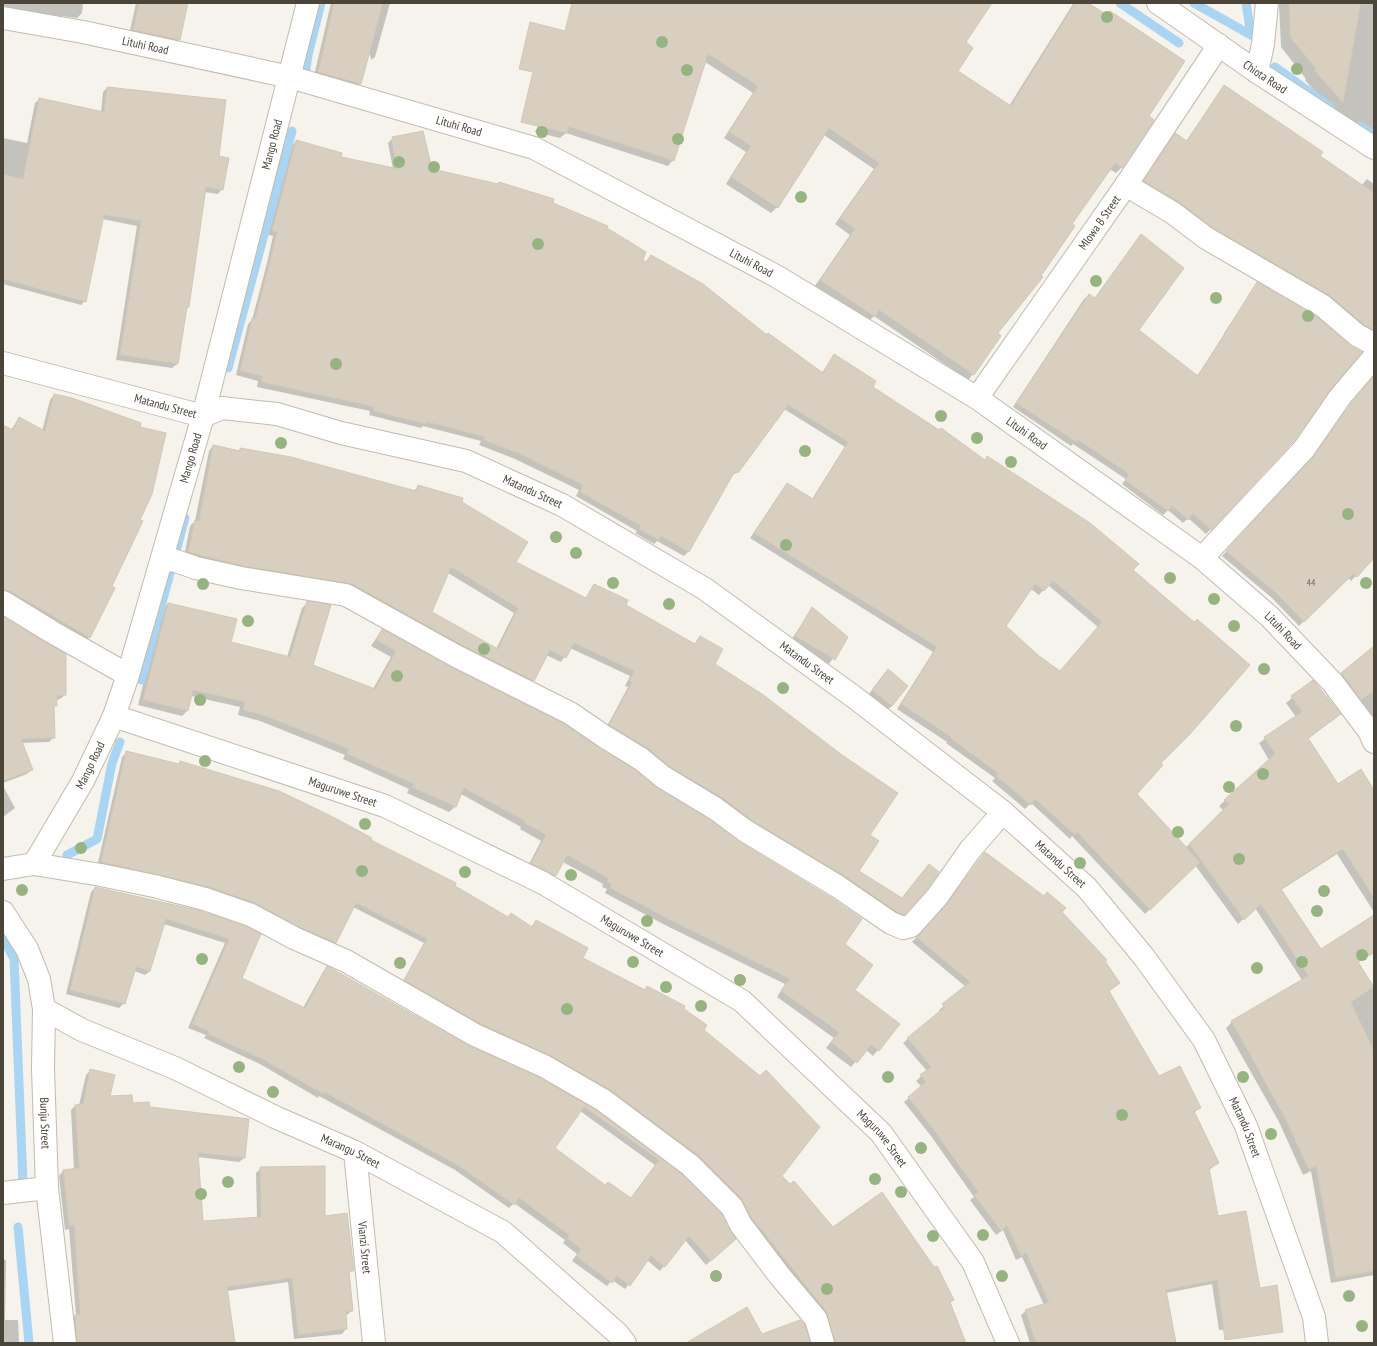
<svg xmlns="http://www.w3.org/2000/svg" width="1377" height="1346" font-family="'PT Sans Narrow',sans-serif">
  <style>
    .shadow { fill: #0003; fill-rule: evenodd }
    .lines { fill: none; stroke-linecap: round; stroke-linejoin: round }
    .stream { stroke: #a9d4f2; stroke-width: 9 }
    .building { fill: #d8cfc1; stroke: #d3c7b4; fill-rule: evenodd }
    .minor-casing { stroke: #c2bbae; stroke-width: 24 }
    .minor { stroke: #fff; stroke-width: 22 }
    .tree { fill: #97b381 }
    .labels { text-anchor: middle; stroke-width: 3; stroke-linejoin: round; paint-order: stroke }
    .number-label { font-size: 10px; fill: #6e675b }
    .street-label { font-size: 12px; fill: #4b4439; stroke: #fff }
  </style>
  <rect width="100%" height="100%" fill="#f6f3ec"/>
  <g class="shadow">
    <polygon points="3,3 83,3 82,13 77,18 3,9"/>
    <polygon points="136,3 187,3 179,40 174,44 129,35"/>
    <polygon points="331,3 390,3 375,57 371,60 369,49 360,84 355,88 314,76"/>
    <polygon points="593,3 990,3 964,42 956,71 1009,106 1073,4 1087,3 1147,116 1122,167 1116,173 1109,169 996,333 973,374 968,380 874,316 868,322 815,286 850,235 835,224 874,169 824,135 777,207 771,213 726,184 746,152 724,138 753,93 705,62 673,160 668,166 566,133 560,138 535,132"/>
    <polygon points="1279,3 1374,3 1374,136 1333,113 1305,80 1306,79 1281,47"/>
    <polygon points="1224,86 1361,186 1367,179 1374,184 1374,337 1140,186 1176,134 1186,141"/>
    <polygon points="107,88 218,156 222,189 218,194 204,192 188,307 185,309 177,364 172,368 116,360 137,226 102,219 85,301 81,305 3,284 3,138 27,143 35,103 40,99 101,112 103,92"/>
    <path d="M393 138 431 170 552 203 606 229 642 261 645 263 651 256 822 373 834 355 871 387 984 461 987 458 1132 570 1159 763 1136 794 1185 848 1224 811 1219 806 1269 760 1259 743 1296 717 1286 703 1313 681 1340 714 1308 739 1338 785 1374 792V912L1337 854 1281 890 1320 951 1374 916V953L1357 963 1374 990V1275L1331 1283 1311 1171 1303 1175 1279 1122 1226 1028 1232 1022 1302 980 1255 908 1238 924 1195 865 1145 914 1072 836 1070 839 1031 803 1025 809 992 781 995 778 946 743 947 742 897 709 933 652 750 538 787 484 812 499 845 447 784 409 737 472 731 476 688 552 684 556 657 541 654 544 635 533 637 531 576 496 579 490 515 459 479 445 481 441 423 426 421 428 369 415 370 411 257 387 258 381 236 375 248 324 252 320 267 263 273 236 268 235 292 146 296 141 340 158 393 169 388 143ZM392 140H394L401 174 399 175ZM1048 585 1098 627 1060 672 1039 656 1005 627 1031 589 1039 595Z"/>
    <polygon points="1141,236 1138,330 1197,376 1225,334 1224,333 1258,284 1329,389 1293,440 1206,534 1188,518 1183,523 1168,510 1163,515 1122,484 1126,479 1073,444 1071,446 1013,407 1084,299 1089,295 1094,299"/>
    <polygon points="1374,377 1374,561 1372,559 1351,581 1348,577 1299,626 1272,598 1222,556 1310,462 1346,410"/>
    <polygon points="54,395 111,587 89,637 85,642 3,595 3,426 11,430 19,418 42,431 50,400"/>
    <path d="M213 446 238 451 240 449 413 492 418 486 461 503 515 563 585 599 594 586 694 645 700 637 713 664 868 835 857 872 902 899 929 865 904 914 899 919 605 730 628 687 625 686 630 676 570 648 561 662 546 655 533 680 528 685 347 588 184 557 190 526 195 521 209 451ZM448 573 514 613 496 649 430 612Z"/>
    <polygon points="308,602 311,665 373,689 391,657 371,646 382,630 843,945 854,990 878,1050 873,1056 866,1050 851,1067 826,1048 834,1038 777,997 785,984 665,925 605,893 607,889 602,887 603,884 563,862 550,881 527,868 541,841 520,829 521,827 461,794 455,807 449,812 407,793 409,789 343,759 345,755 260,721 238,715 240,707 191,696 187,711 182,716 138,705 162,609 168,604 229,643 287,657 302,608"/>
    <polygon points="812,609 847,637 829,664 791,640"/>
    <polygon points="3,618 65,695 60,699 56,700 56,705 53,708 54,737 49,742 21,743 31,769 27,774 3,783"/>
    <polygon points="1374,647 1374,728 1333,683"/>
    <polygon points="884,675 892,706 887,710 868,695"/>
    <polygon points="127,752 178,765 180,762 369,840 507,918 531,927 536,921 582,958 643,990 647,987 682,1010 702,1030 781,1176 833,1228 953,1300 949,1304 965,1343 831,1343 695,1160 401,985 424,943 353,907 335,942 331,947 97,867 122,757"/>
    <polygon points="3,786 15,808 3,817"/>
    <polygon points="985,853 1061,912 1104,961 1119,983 1108,992 1159,1077 1199,1108 1194,1113 1218,1163 1209,1170 1217,1218 1260,1289 1276,1323 1219,1330 1212,1284 1166,1293 1175,1343 1030,1343 1021,1315 1026,1311 1044,1305 1022,1257 1016,1260 1003,1230 996,1235 970,1200 974,1197 931,1136 904,1102 922,1087 916,1081 927,1071 903,1043 940,1012 939,1010 966,987 912,942 942,911"/>
    <path d="M95 888 246 927 241 979 303 1008 323 972 327 968 468 1047 596 1111 681 1175 730 1243 706 1265 685 1240 660 1271 647 1260 625 1289 612 1280 607 1286 572 1261 577 1254 563 1243 565 1240 514 1203 509 1208 455 1170 319 1096 318 1098 260 1064 204 1038 206 1035 188 1028 225 943 164 924 150 971 145 975 134 971 124 1003 119 1008 66 994 91 892ZM580 1111 655 1165 630 1199 605 1186 553 1148Z"/>
    <polygon points="90,1071 109,1097 149,1108 244,1158 239,1162 197,1157 202,1222 257,1218 256,1173 261,1168 324,1217 353,1270 348,1274 352,1311 345,1316 346,1329 342,1334 294,1339 288,1282 227,1291 234,1343 73,1343 71,1320 76,1315 69,1229 65,1230 59,1176 63,1171 74,1170 71,1110 75,1106 79,1105 86,1075"/>
    <polygon points="3,1259 6,1260 5,1320 18,1320 19,1343 3,1343"/>
  </g>
  <g class="lines">
    <g class="stream">
      <polyline points="1120,3 1179,43"/>
      <polyline points="1194,3 1251,35"/>
      <polyline points="1246,3 1251,35"/>
      <polyline points="1275,67 1330,107"/>
      <polyline points="304,82 308,55 321,3"/>
      <polyline points="1360,126 1374,135"/>
      <polyline points="228,368 292,131"/>
      <polyline points="141,680 185,518"/>
      <polyline points="67,855 97,839 112,763 120,742"/>
      <polyline points="3,937 14,959 23,1183 15,1184"/>
      <polyline points="18,1227 29,1343"/>
    </g>
  </g>
  <g class="building">
    <polygon points="139,3 188,3 180,40 133,30"/>
    <polygon points="334,3 383,3 361,84 318,72"/>
    <polygon points="572,3 992,3 966,42 973,48 958,71 1011,106 1075,3 1088,3 1107,15 1110,11 1185,61 1149,116 1154,120 1122,168 1115,163 1072,224 1075,226 1041,276 1043,277 998,333 1001,336 974,375 879,310 875,317 820,280 855,229 840,218 879,163 829,128 778,208 731,177 751,146 729,132 758,86 708,54 674,161 569,127 567,133 521,122 533,72 519,69 530,22 565,31"/>
    <polygon points="1289,3 1361,3 1343,103 1314,70 1316,69 1290,37"/>
    <polygon points="1224,85 1323,152 1320,156 1374,193 1374,330 1364,325 1329,295 1213,228 1179,202 1144,181 1175,133 1187,141"/>
    <polygon points="107,87 226,100 219,156 229,158 223,190 206,187 189,307 187,307 178,364 120,355 141,221 104,215 86,302 3,279 3,174 23,179 39,98 104,112"/>
    <path d="M423 131 432 169 498 184 499 182 554 199 553 203 608 226 607 228 646 252 643 260 646 262 651 255 703 284 767 335 768 333 823 373 834 354 876 381 873 387 939 430 941 428 985 460 987 456 1090 523 1139 564 1133 570 1194 622 1197 619 1250 665 1191 733 1161 763 1163 765 1137 794 1200 862 1150 910 1077 832 1075 835 1035 799 1031 805 996 776 998 773 950 738 951 737 901 704 937 647 754 533 787 483 813 499 848 442 788 405 738 473 735 471 689 552 661 536 659 540 639 529 641 526 580 492 583 485 520 454 483 440 485 437 427 422 426 424 373 411 374 407 261 382 262 376 240 371 252 318 255 319 271 257 277 232 272 231 296 140 342 153 341 157 399 169 392 137ZM1053 581 1102 622 1060 671 1039 656 1006 626 1035 584 1044 591Z"/>
    <polygon points="1141,234 1184,268 1139,330 1198,376 1257,282 1316,316 1349,345 1362,352 1330,390 1294,441 1211,530 1193,514 1188,520 1172,506 1168,511 1125,480 1129,474 1078,440 1076,442 1016,403 1089,294 1095,298"/>
    <polygon points="1374,376 1374,558 1357,577 1353,574 1304,622 1277,594 1226,551 1313,457 1350,405"/>
    <polygon points="54,394 72,398 141,423 140,427 166,433 152,494 140,520 143,521 112,586 115,588 90,638 10,591 3,590 3,425 13,430 19,417 45,431"/>
    <path d="M213 445 240 451V448L291 457 416 491 418 485 463 498 462 502 528 542 516 562 586 598 594 584 628 600 626 605 695 644 700 636 723 649 715 664 762 694 842 755 898 793 870 835 879 841 859 871 902 898 929 864 939 872 927 889 904 915 897 912 843 875 751 820 723 798 670 767 648 748 609 725 632 682 629 681 634 671 574 643 566 658 550 650 534 681 462 645 352 584 243 566 188 552 195 520 199 521ZM451 567 518 608 498 649 432 612Z"/>
    <polygon points="307,601 331,605 313,665 375,689 396,651 376,640 382,629 450,667 564,724 634,769 657,788 709,819 738,841 830,897 862,919 845,944 873,965 855,990 900,1024 879,1051 871,1045 857,1063 831,1042 839,1032 781,991 790,979 670,920 610,888 611,884 607,882 608,878 567,855 556,876 531,863 546,835 524,823 525,821 464,788 456,807 412,787 414,784 347,754 349,749 265,716 243,710 245,702 193,690 188,711 143,700 168,603 237,619 231,642 290,657"/>
    <polygon points="812,607 848,637 835,660 795,636"/>
    <polygon points="3,617 66,654 66,695 57,696 57,706 54,706 55,738 21,739 33,770 3,781"/>
    <polygon points="1374,646 1374,691 1361,700 1341,673"/>
    <polygon points="888,669 908,686 892,706 872,690"/>
    <polygon points="1313,680 1341,714 1308,738 1338,784 1361,769 1374,790 1374,898 1343,849 1281,889 1321,949 1374,915 1374,952 1358,962 1374,987 1351,1002 1374,1051 1374,1271 1336,1278 1316,1166 1309,1170 1284,1116 1231,1021 1308,976 1261,904 1244,920 1189,844 1229,804 1224,800 1275,754 1264,737 1302,712 1291,696"/>
    <polygon points="126,751 179,764 180,761 279,791 329,815 372,838 371,840 456,883 455,886 508,917 511,913 532,927 536,920 588,948 583,958 645,990 647,986 685,1006 684,1009 707,1025 704,1030 760,1076 766,1070 820,1127 782,1176 790,1184 794,1181 833,1227 882,1192 934,1267 937,1266 954,1300 950,1302 966,1343 835,1343 826,1311 752,1218 741,1198 698,1155 609,1089 549,1055 481,1024 404,980 427,939 356,903 336,943 299,927 255,903 209,887 101,862"/>
    <polygon points="985,852 1044,896 1047,892 1066,908 1062,912 1107,960 1105,961 1120,983 1109,991 1159,1076 1180,1066 1201,1108 1194,1111 1219,1163 1209,1168 1218,1216 1246,1211 1260,1288 1277,1285 1283,1332 1225,1340 1217,1280 1166,1290 1176,1343 1036,1343 1025,1310 1049,1302 1026,1253 1021,1256 1007,1226 1001,1231 974,1195 978,1192 935,1132 908,1097 926,1082 920,1075 931,1067 907,1038 945,1007 942,1004 970,982 916,937 946,905"/>
    <path d="M95 887 201 911 246 926 261 934 242 978 305 1008 327 966 469 1046 538 1077 596 1110 682 1174 722 1214 736 1239 711 1261 689 1236 665 1267 651 1256 630 1286 617 1276 612 1283 576 1256 581 1249 567 1238 569 1235 519 1198 514 1205 459 1166 324 1092 323 1094 264 1060 208 1034 209 1031 192 1024 229 939 166 919 150 971 136 967 125 1004 70 990ZM584 1107 659 1160 631 1198 608 1182 605 1185 555 1148Z"/>
    <polygon points="90,1069 115,1075 110,1096 132,1095 133,1103 149,1102 150,1107 249,1119 245,1158 198,1153 203,1221 261,1217 260,1167 325,1166 325,1216 347,1213 354,1271 349,1271 353,1311 346,1312 347,1329 298,1335 292,1278 227,1287 235,1343 77,1343 75,1315 80,1314 74,1225 69,1226 63,1170 79,1168 75,1105 83,1104"/>
    <polygon points="747,1307 762,1334 800,1320 805,1325 810,1343 686,1343"/>
  </g>
  <g class="lines">
    <g class="minor-casing">
      <g id="minor">
        <path id="s1" d="M1158 3 1257 72 1374 148"/>
        <path id="s2" d="M3 18 83 32 290 77 534 148 776 276 977 398 1202 558 1270 617 1333 683 1369 731 1374 742"/>
        <polyline points="1257,72 1263,44 1267,3"/>
        <polyline points="1126,185 1173,213 1206,238 1323,306 1357,335 1374,344"/>
        <path id="s3" d="M3 363 203 416 222 408 277 414 341 433 466 461 562 505 705 589 854 697 1003 812 1087 888 1144 957 1204 1040 1246 1126 1314 1317 1317 1343"/>
        <path id="s4" d="M977 398 1126 185 1219 45"/>
        <polyline points="1202,558 1304,449 1340,397 1374,357"/>
        <polyline points="161,562 173,560 196,568 241,578 346,595 456,656 570,713 605,737 641,759 663,777 716,809 744,830 837,886 891,923 903,928 911,926 937,897 970,850 1003,812"/>
        <polyline points="3,602 52,632 128,675"/>
        <path id="s5" d="M114 716 385 806 543 883 742 1001 881 1133 973 1262 1008 1343"/>
        <polyline points="34,864 101,875 154,886 205,899 251,915 294,938 346,961 475,1035 544,1066 603,1100 690,1165 732,1207 741,1225 779,1275 816,1319 823,1343"/>
        <path id="s6" d="M3 869 34 864 83 781 114 716 128 675 203 416 308 3"/>
        <path id="s7" d="M3 912 27 949 39 979 44 1009 43 1069 47 1188 65 1343"/>
        <path id="s8" d="M44 1009 82 1030 175 1068 275 1117 355 1152 503 1232 617 1333 625 1343"/>
        <path id="s9" d="M355 1152 374 1343"/>
        <polyline points="3,1193 47,1188"/>
      </g>
    </g>
    <use href="#minor" class="minor"/>
  </g>
  <g class="tree">
    <circle cx="1107" cy="17" r="6"/>
    <circle cx="662" cy="42" r="6"/>
    <circle cx="1297" cy="69" r="6"/>
    <circle cx="687" cy="70" r="6"/>
    <circle cx="542" cy="132" r="6"/>
    <circle cx="678" cy="139" r="6"/>
    <circle cx="399" cy="162" r="6"/>
    <circle cx="434" cy="167" r="6"/>
    <circle cx="801" cy="197" r="6"/>
    <circle cx="538" cy="244" r="6"/>
    <circle cx="1096" cy="281" r="6"/>
    <circle cx="1216" cy="298" r="6"/>
    <circle cx="1308" cy="316" r="6"/>
    <circle cx="336" cy="364" r="6"/>
    <circle cx="941" cy="416" r="6"/>
    <circle cx="977" cy="438" r="6"/>
    <circle cx="281" cy="443" r="6"/>
    <circle cx="805" cy="451" r="6"/>
    <circle cx="1011" cy="462" r="6"/>
    <circle cx="1348" cy="514" r="6"/>
    <circle cx="556" cy="537" r="6"/>
    <circle cx="786" cy="545" r="6"/>
    <circle cx="576" cy="553" r="6"/>
    <circle cx="1170" cy="578" r="6"/>
    <circle cx="613" cy="583" r="6"/>
    <circle cx="1366" cy="583" r="6"/>
    <circle cx="203" cy="584" r="6"/>
    <circle cx="1214" cy="599" r="6"/>
    <circle cx="669" cy="604" r="6"/>
    <circle cx="248" cy="621" r="6"/>
    <circle cx="1234" cy="626" r="6"/>
    <circle cx="484" cy="649" r="6"/>
    <circle cx="1264" cy="669" r="6"/>
    <circle cx="397" cy="676" r="6"/>
    <circle cx="783" cy="688" r="6"/>
    <circle cx="200" cy="700" r="6"/>
    <circle cx="1236" cy="726" r="6"/>
    <circle cx="205" cy="761" r="6"/>
    <circle cx="1263" cy="774" r="6"/>
    <circle cx="1229" cy="787" r="6"/>
    <circle cx="365" cy="824" r="6"/>
    <circle cx="1178" cy="832" r="6"/>
    <circle cx="81" cy="848" r="6"/>
    <circle cx="1239" cy="859" r="6"/>
    <circle cx="1080" cy="863" r="6"/>
    <circle cx="362" cy="871" r="6"/>
    <circle cx="465" cy="872" r="6"/>
    <circle cx="571" cy="875" r="6"/>
    <circle cx="22" cy="890" r="6"/>
    <circle cx="1324" cy="891" r="6"/>
    <circle cx="1317" cy="911" r="6"/>
    <circle cx="647" cy="921" r="6"/>
    <circle cx="1362" cy="955" r="6"/>
    <circle cx="202" cy="959" r="6"/>
    <circle cx="633" cy="962" r="6"/>
    <circle cx="1302" cy="962" r="6"/>
    <circle cx="400" cy="963" r="6"/>
    <circle cx="1257" cy="968" r="6"/>
    <circle cx="740" cy="980" r="6"/>
    <circle cx="666" cy="987" r="6"/>
    <circle cx="701" cy="1006" r="6"/>
    <circle cx="567" cy="1009" r="6"/>
    <circle cx="239" cy="1067" r="6"/>
    <circle cx="888" cy="1077" r="6"/>
    <circle cx="1243" cy="1077" r="6"/>
    <circle cx="273" cy="1092" r="6"/>
    <circle cx="1122" cy="1115" r="6"/>
    <circle cx="1271" cy="1134" r="6"/>
    <circle cx="921" cy="1148" r="6"/>
    <circle cx="875" cy="1179" r="6"/>
    <circle cx="228" cy="1182" r="6"/>
    <circle cx="901" cy="1192" r="6"/>
    <circle cx="201" cy="1194" r="6"/>
    <circle cx="983" cy="1235" r="6"/>
    <circle cx="933" cy="1236" r="6"/>
    <circle cx="716" cy="1276" r="6"/>
    <circle cx="1002" cy="1276" r="6"/>
    <circle cx="827" cy="1289" r="6"/>
    <circle cx="1349" cy="1296" r="6"/>
    <circle cx="1362" cy="1326" r="6"/>
  </g>
  <g class="labels">
    <g class="number-label">
      <text x="1311" y="586">44</text>
    </g>
    <g class="street-label">
      <text dy="4" stroke="none"><textPath href="#s2" startOffset="145">Lituhi Road</textPath></text>
      <text dy="4" stroke="none"><textPath href="#s1" startOffset="130">Chiota Road</textPath></text>
      <text dy="4" stroke="none"><textPath href="#s2" startOffset="469">Lituhi Road</textPath></text>
      <text dy="4" stroke="none"><textPath href="#s6" startOffset="793">Mango Road</textPath></text>
      <text dy="4" stroke="none"><textPath href="#s4" startOffset="214">Mlowa B Street</textPath></text>
      <text dy="4" stroke="none"><textPath href="#s2" startOffset="793">Lituhi Road</textPath></text>
      <text dy="4" stroke="none"><textPath href="#s3" startOffset="168">Matandu Street</textPath></text>
      <text dy="4" stroke="none"><textPath href="#s2" startOffset="1117">Lituhi Road</textPath></text>
      <text dy="4" stroke="none"><textPath href="#s6" startOffset="469">Mango Road</textPath></text>
      <text dy="4" stroke="none"><textPath href="#s3" startOffset="551">Matandu Street</textPath></text>
      <text dy="4" stroke="none"><textPath href="#s2" startOffset="1441">Lituhi Road</textPath></text>
      <text dy="4" stroke="none"><textPath href="#s3" startOffset="875">Matandu Street</textPath></text>
      <text dy="4" stroke="none"><textPath href="#s6" startOffset="145">Mango Road</textPath></text>
      <text dy="4" stroke="none"><textPath href="#s5" startOffset="241">Maguruwe Street</textPath></text>
      <text dy="4" stroke="none"><textPath href="#s3" startOffset="1199">Matandu Street</textPath></text>
      <text dy="4" stroke="none"><textPath href="#s5" startOffset="565">Maguruwe Street</textPath></text>
      <text dy="4" stroke="none"><textPath href="#s7" startOffset="221">Bunju Street</textPath></text>
      <text dy="4" stroke="none"><textPath href="#s3" startOffset="1523">Matandu Street</textPath></text>
      <text dy="4" stroke="none"><textPath href="#s5" startOffset="889">Maguruwe Street</textPath></text>
      <text dy="4" stroke="none"><textPath href="#s8" startOffset="338">Marangu Street</textPath></text>
      <text dy="4" stroke="none"><textPath href="#s9" startOffset="96">Vianzi Street</textPath></text>
    </g>
  </g>
  <rect width="1377" height="1346" fill="none" stroke="#4b4439" stroke-width="8"/>
</svg>
